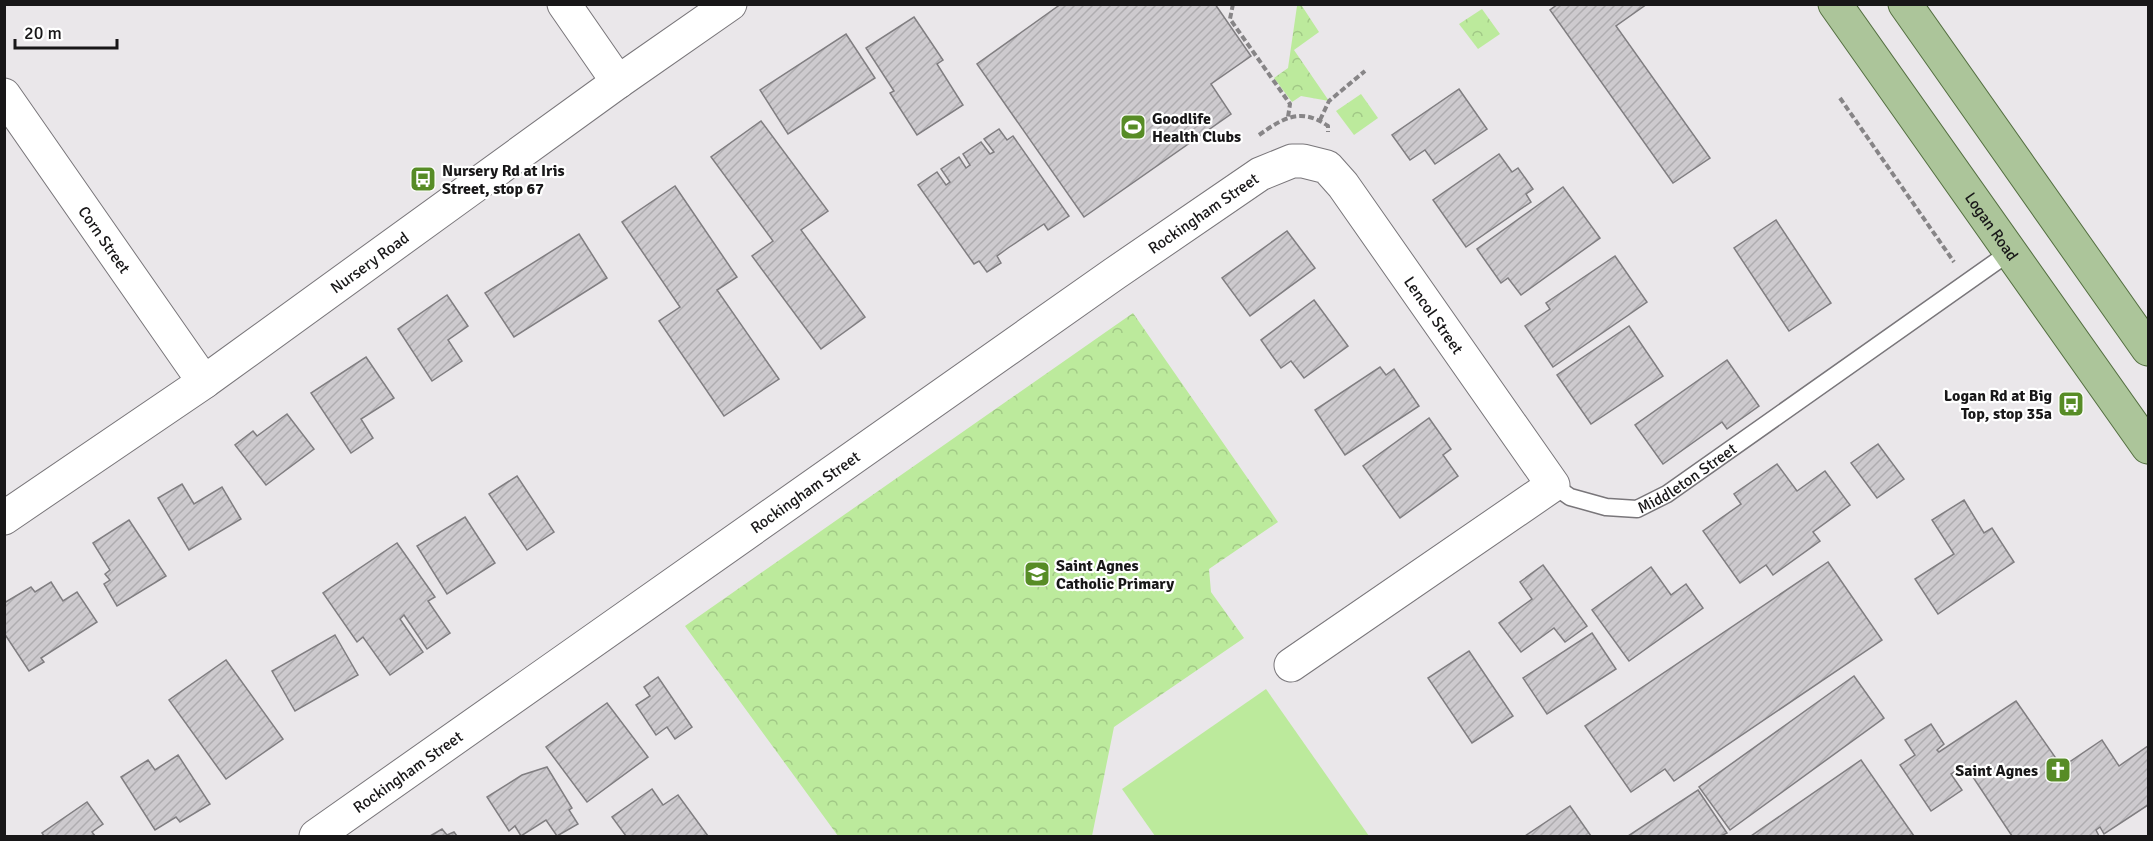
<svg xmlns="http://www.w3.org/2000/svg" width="2153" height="841" font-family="Signika,sans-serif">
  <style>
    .forest { fill: url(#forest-crowns) }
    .garden { fill: #bcea9c }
    .building { fill: url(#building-hatch); stroke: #807e81; stroke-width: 1.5 }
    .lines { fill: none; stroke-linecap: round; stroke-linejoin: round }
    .service-casing { stroke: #79767a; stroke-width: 19 }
    .minor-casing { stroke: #79767a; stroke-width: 35 }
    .secondary-casing { stroke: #79767a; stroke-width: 35 }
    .primary-casing { stroke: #546f41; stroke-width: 35 }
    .path { stroke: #878587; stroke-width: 4; stroke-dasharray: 6 3; stroke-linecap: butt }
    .service { stroke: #fff; stroke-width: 16 }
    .minor { stroke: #fff; stroke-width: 33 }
    .secondary { stroke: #fff; stroke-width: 33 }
    .primary { stroke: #acc59a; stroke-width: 33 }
    .labels { text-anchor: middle; stroke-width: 4.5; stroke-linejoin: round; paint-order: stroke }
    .poi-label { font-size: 16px; font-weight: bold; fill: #181718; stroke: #fff; text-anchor: start }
    .street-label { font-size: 16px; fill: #181718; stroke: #fff }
  </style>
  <defs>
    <pattern id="forest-crowns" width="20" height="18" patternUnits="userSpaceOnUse" patternTransform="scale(1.5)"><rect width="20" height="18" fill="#bcea9c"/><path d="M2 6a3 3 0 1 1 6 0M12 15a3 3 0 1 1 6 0" fill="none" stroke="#a1c886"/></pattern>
    <pattern id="building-hatch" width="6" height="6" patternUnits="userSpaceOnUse" patternTransform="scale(1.5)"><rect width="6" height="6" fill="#cdcace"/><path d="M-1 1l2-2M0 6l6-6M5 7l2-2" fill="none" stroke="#afadb0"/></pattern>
  </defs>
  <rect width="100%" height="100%" fill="#eae7ea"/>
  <g class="forest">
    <polygon points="1297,6 1302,6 1319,32 1294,50 1329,101 1301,96 1292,102 1274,78 1288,68"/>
    <polygon points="1482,9 1500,34 1478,49 1459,24"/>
    <polygon points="1361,94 1378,118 1354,135 1336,111"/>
    <polygon points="1133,313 1278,522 1209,569 1211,592 1244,638 1114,727 1092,836 838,836 685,626"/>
  </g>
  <polygon class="garden" points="1266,689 1369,836 1155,836 1122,789"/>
  <g class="building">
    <polygon points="1061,4 1215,4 1251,56 1211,84 1231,114 1084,217 977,64"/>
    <polygon points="1558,4 1647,4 1616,26 1710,158 1673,183 1550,10"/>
    <polygon points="914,17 943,60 937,64 963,105 917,135 890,93 894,91 866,48"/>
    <polygon points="846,34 875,78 788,134 760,90"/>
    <polygon points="1459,89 1487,129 1435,164 1425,150 1410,160 1392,135"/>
    <polygon points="761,121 828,211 801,230 865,317 821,349 752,256 773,241 711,157"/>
    <polygon points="999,129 1007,140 1013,136 1069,216 1048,230 1044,224 1008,248 997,256 1001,263 987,272 979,261 974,264 918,185 937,172 946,185 950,182 941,169 959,157 966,168 970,165 963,154 981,142 990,154 994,152 984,139"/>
    <polygon points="1499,154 1512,172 1518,168 1533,189 1526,194 1531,202 1466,247 1433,200"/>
    <polygon points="675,186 737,277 717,290 779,379 724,416 659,321 680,307 622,222"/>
    <polygon points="1563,187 1600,238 1521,295 1508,278 1501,283 1477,249"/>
    <polygon points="1776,220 1831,303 1789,331 1734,248"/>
    <polygon points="1287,231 1315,268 1250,316 1222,278"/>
    <polygon points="579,234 607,278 514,337 485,293"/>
    <polygon points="1615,256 1647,302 1553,367 1525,326 1550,309 1546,303"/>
    <polygon points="447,295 468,326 448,340 462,361 432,381 398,329"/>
    <polygon points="1314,300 1348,346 1304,378 1291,361 1281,368 1261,340"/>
    <polygon points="1629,326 1663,376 1591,424 1557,375"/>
    <polygon points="366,357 394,398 361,419 373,438 351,453 311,393"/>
    <polygon points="1727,360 1759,406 1727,429 1722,422 1663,464 1635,425"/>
    <polygon points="1380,367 1386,375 1394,369 1419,406 1345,455 1315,410"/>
    <polygon points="287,414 314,449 266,485 235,445 253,431 257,436"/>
    <polygon points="1429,418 1451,449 1443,455 1458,476 1400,518 1363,466"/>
    <polygon points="1878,444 1904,479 1877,498 1851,463"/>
    <polygon points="1777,464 1797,491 1825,471 1850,505 1813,532 1820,541 1773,575 1766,565 1740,583 1703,531 1741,504 1734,494"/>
    <polygon points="517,476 554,532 527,550 489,494"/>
    <polygon points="182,484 194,504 222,487 241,519 189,550 158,498"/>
    <polygon points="1964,500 1984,533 1992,528 2014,562 1938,614 1915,579 1954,554 1932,520"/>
    <polygon points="465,517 495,563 447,594 417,546"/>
    <polygon points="129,520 166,576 117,606 104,584 110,580 105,574 110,570 93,543"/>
    <polygon points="397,543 435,597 428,601 450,633 427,649 404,615 400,619 423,652 390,675 363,637 357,642 323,593"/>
    <polygon points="1828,562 1882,640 1674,781 1665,769 1631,792 1585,726"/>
    <polygon points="1543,565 1587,626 1565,642 1554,628 1521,652 1499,623 1532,599 1520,582"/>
    <polygon points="1651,567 1671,595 1686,584 1703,608 1629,661 1592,610"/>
    <polygon points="51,582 63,601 77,592 97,622 41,658 44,662 29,671 4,633 4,603 31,587 35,592"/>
    <polygon points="1592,633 1616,669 1547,714 1523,678"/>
    <polygon points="335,635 358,675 295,711 272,671"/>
    <polygon points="1469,651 1513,716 1472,743 1428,678"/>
    <polygon points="226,660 283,739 226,779 169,700"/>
    <polygon points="1854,676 1884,718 1730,830 1699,787"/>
    <polygon points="658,677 692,727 675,739 667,727 656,735 636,705 650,696 644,687"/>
    <polygon points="2016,701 2062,767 2102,740 2119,766 2148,746 2148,805 2104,834 2100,827 2096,830 2099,836 2012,836 1965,765 1951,774 1962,790 1931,811 1900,765 1915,755 1905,740 1931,724 1944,744 1937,750 1939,752"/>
    <polygon points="607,703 648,757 587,802 546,747"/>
    <polygon points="178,755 210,804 180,822 176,817 155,830 121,777 148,760 155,770"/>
    <polygon points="1861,760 1914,836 1751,836"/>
    <polygon points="547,767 572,808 569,810 578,824 557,836 546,820 521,836 515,826 509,831 487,797 522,775"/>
    <polygon points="652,789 663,805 678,795 708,836 626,836 612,817"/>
    <polygon points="1698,790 1727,833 1721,836 1628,836"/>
    <polygon points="87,802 103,824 92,832 95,836 44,836 42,833"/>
    <polygon points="1570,806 1591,836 1525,836"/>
    <polygon points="442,829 447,835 454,832 457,836 430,836"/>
  </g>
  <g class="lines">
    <g class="service-casing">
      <g id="service">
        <path id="s1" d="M1553 485 1570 497 1606 507 1637 509 1667 494 2010 252"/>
      </g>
    </g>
    <g class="minor-casing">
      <g id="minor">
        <polyline points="564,4 618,82"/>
        <path id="s2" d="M4 95 204 382"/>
        <path id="s3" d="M316 836 1114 274 1260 174 1292 161H1303L1327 167 1343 185 1553 485 1291 665"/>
      </g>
    </g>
    <g class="secondary-casing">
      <g id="secondary">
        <path id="s4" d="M4 518 204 382 618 82 730 4"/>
      </g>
    </g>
    <g class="primary-casing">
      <g id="primary">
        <path id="s5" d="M1835 4 2148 447"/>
        <polyline points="1905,4 2148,349"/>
      </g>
    </g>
    <g class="path">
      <polyline points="1233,4 1230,19 1290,104 1288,117"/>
      <polyline points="1840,98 1954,262"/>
      <polyline points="1320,120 1329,101 1365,71"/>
      <path d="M1259 135C1283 118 1301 107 1328 126V132"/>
    </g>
    <use href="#service" class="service"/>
    <use href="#minor" class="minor"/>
    <use href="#secondary" class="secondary"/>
    <use href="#primary" class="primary"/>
  </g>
  <defs>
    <g id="stadium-square" transform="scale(1.35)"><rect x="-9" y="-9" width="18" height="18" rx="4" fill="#578c26" stroke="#fff"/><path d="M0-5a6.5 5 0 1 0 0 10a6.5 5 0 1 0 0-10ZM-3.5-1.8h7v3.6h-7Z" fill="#fff"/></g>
    <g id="bus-square" transform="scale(1.35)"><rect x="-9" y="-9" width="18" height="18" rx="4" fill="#578c26" stroke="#fff"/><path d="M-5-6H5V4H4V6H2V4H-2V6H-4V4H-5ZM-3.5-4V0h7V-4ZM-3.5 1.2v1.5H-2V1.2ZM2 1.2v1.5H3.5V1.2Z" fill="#fff"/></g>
    <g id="school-square" transform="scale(1.35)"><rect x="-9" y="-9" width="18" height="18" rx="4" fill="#578c26" stroke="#fff"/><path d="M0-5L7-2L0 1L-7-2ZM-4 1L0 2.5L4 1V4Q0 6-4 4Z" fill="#fff"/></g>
    <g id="church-square" transform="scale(1.35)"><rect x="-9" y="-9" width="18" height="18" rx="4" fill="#578c26" stroke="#fff"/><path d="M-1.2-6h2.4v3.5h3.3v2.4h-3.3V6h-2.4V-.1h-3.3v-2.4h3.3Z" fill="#fff"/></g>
  </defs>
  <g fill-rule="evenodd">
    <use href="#stadium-square" x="1133" y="127"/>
    <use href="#bus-square" x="423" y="179"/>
    <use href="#bus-square" x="2071" y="404"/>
    <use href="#school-square" x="1037" y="574"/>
    <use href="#church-square" x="2058" y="770"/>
  </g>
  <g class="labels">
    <g class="poi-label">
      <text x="1152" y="124">Goodlife<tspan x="1152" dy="18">Health Clubs</tspan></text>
      <text x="442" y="176">Nursery Rd at Iris<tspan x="442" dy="18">Street, stop 67</tspan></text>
      <text x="2052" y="401" text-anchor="end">Logan Rd at Big<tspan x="2052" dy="18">Top, stop 35a</tspan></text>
      <text x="1056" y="571">Saint Agnes<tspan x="1056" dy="18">Catholic Primary</tspan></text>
      <text x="2038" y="776" text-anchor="end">Saint Agnes</text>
    </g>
    <g class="street-label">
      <text dy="6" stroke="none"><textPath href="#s3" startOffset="1084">Rockingham Street</textPath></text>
      <text dy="6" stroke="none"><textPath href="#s5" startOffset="272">Logan Road</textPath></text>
      <text dy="6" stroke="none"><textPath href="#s2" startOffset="176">Corn Street</textPath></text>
      <text dy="6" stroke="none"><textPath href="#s4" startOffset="446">Nursery Road</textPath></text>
      <text dy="6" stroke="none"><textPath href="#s3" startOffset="1406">Lencol Street</textPath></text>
      <text dy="6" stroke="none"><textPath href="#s1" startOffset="148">Middleton Street</textPath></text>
      <text dy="6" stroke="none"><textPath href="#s3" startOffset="598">Rockingham Street</textPath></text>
      <text dy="6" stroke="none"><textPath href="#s3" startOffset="112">Rockingham Street</textPath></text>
    </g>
  </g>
  <rect width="2153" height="841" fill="none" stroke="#181718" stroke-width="12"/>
  <path d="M15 39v9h102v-9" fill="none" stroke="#181718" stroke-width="3"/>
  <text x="24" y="39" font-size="18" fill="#181718" stroke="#ffffff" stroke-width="4.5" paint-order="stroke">20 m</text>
</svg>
